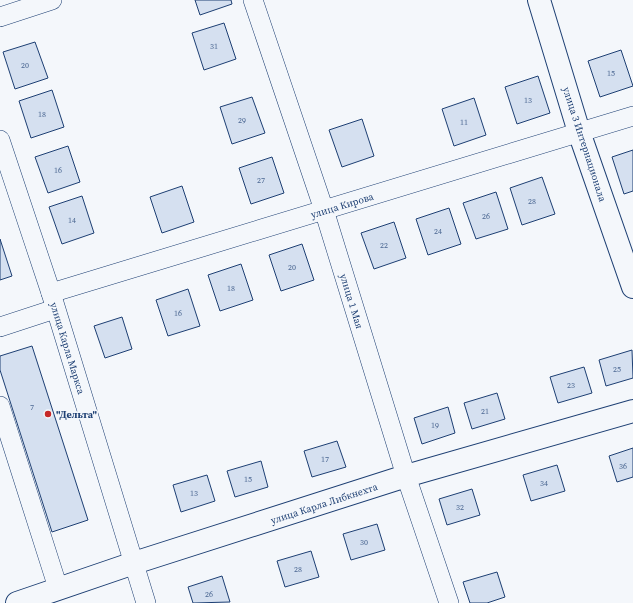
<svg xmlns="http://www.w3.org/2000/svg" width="633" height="603" font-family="'Source Serif 4',serif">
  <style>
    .building { fill: #d5e0f0; stroke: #1d3f73 }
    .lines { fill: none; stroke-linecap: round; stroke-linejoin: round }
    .minor-casing { stroke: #1d3f73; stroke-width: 20 }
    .major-casing { stroke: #1d3f73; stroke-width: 24 }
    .minor { stroke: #f4f7fb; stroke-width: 19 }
    .major { stroke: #f4f7fb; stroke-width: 22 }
    .poi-dot { fill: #c62828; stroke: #f4f7fb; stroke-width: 1.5 }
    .labels { text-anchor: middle; stroke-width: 3; stroke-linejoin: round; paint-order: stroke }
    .number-label { font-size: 8px; fill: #4b6792 }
    .street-label { font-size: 10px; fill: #1d3f73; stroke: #f4f7fb }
    .poi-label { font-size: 10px; font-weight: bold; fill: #1d3f73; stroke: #f4f7fb; text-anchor: start }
  </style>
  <rect width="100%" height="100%" fill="#f4f7fb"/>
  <g class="building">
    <polygon points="195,0 231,0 232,4 200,15"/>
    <polygon points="224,23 236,59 204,70 192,33"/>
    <polygon points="35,42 48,78 15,89 3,52"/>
    <polygon points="621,50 633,86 600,97 588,61"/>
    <polygon points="538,76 550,113 517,124 505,87"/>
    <polygon points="52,90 64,127 31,138 19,101"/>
    <polygon points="252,97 265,133 232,144 220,107"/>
    <polygon points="474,98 486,135 454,146 442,109"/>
    <polygon points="362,119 374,156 342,167 329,130"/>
    <polygon points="68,146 80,182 48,193 35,157"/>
    <polygon points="633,150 633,191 624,194 612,157"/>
    <polygon points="272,157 284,193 251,204 239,168"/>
    <polygon points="542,177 555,214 522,225 510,188"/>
    <polygon points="182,186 194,222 162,233 150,197"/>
    <polygon points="496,192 508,229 476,239 463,203"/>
    <polygon points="82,196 94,233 62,244 49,207"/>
    <polygon points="449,208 461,244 428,255 416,219"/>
    <polygon points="394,222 406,258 374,269 361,233"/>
    <polygon points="0,239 12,276 0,280"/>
    <polygon points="302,244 314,280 281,291 269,255"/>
    <polygon points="241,264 253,300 220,311 208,275"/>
    <polygon points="188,289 200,326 168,336 156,300"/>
    <polygon points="122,317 132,349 105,358 94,326"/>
    <polygon points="32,346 88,520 52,532 0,370 0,356"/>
    <polygon points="632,350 633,378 606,386 599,360"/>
    <polygon points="584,367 592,393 558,403 550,377"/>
    <polygon points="497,393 505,419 472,429 464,403"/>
    <polygon points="448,407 455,433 422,444 414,418"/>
    <polygon points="337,441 346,467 312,477 304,451"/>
    <polygon points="633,448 633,477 617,482 609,456"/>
    <polygon points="261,461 268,487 235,497 227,471"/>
    <polygon points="557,465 565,491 531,501 523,475"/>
    <polygon points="207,475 215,501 181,512 173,485"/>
    <polygon points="472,489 480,515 447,525 439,499"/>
    <polygon points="377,524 385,550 351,560 343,534"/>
    <polygon points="311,551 319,577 285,587 277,561"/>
    <polygon points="497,572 505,597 487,603 470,603 463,582"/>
    <polygon points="222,576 230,602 193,603 188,587"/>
  </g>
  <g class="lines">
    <g class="minor-casing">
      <g id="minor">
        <polyline points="253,0 324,210 406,476 449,603"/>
        <polyline points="0,17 52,0"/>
        <polyline points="0,140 51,293 146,603"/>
        <polyline points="51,293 633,116"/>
        <polyline points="0,327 55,309"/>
        <polyline points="0,406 58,588"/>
      </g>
    </g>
    <g class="major-casing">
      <g id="major">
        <polyline points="539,0 579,132 633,287"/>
        <polyline points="17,603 134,563 406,476 633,411"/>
      </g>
    </g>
    <use href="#minor" class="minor"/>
    <use href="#major" class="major"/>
  </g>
  <circle class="poi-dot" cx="48" cy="414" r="4"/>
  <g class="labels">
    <g class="number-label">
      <text x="214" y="49">31</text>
      <text x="25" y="68">20</text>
      <text x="611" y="76">15</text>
      <text x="528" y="103">13</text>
      <text x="42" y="117">18</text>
      <text x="242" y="123">29</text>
      <text x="464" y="125">11</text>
      <text x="58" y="173">16</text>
      <text x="261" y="183">27</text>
      <text x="532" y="204">28</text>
      <text x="486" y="219">26</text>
      <text x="72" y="223">14</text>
      <text x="438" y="234">24</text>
      <text x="384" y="248">22</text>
      <text x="292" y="270">20</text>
      <text x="231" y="291">18</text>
      <text x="178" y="316">16</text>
      <text x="617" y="372">25</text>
      <text x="571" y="388">23</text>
      <text x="32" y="410">7</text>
      <text x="485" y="414">21</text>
      <text x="435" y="428">19</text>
      <text x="325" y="462">17</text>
      <text x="623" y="469">36</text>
      <text x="248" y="482">15</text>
      <text x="544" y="486">34</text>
      <text x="194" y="496">13</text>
      <text x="460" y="510">32</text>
      <text x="364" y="545">30</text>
      <text x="298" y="572">28</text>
      <text x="209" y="597">26</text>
    </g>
    <g class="street-label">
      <text transform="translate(585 144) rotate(72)" y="4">улица 3 Интернационала</text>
      <text transform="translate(342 205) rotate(-17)" y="4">улица Кирова</text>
      <text transform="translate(352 301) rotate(73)" y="4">улица 1 Мая</text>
      <text transform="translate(68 348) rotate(73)" y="4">улица Карла Маркса</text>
      <text transform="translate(324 503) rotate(-18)" y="4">улица Карла Либкнехта</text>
    </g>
    <g class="poi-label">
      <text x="56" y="418">"Дельта"</text>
    </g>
  </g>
</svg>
